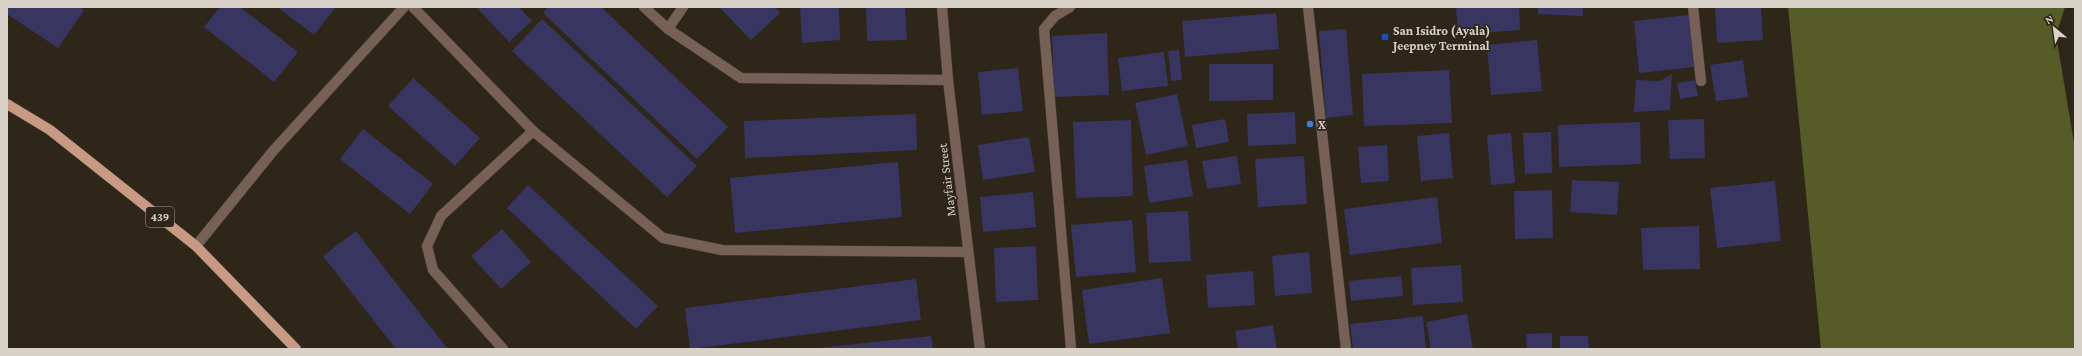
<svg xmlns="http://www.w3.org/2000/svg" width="2082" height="356" font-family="'Crimson Pro',serif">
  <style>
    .forest { fill: #555c27 }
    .building { fill: #383561 }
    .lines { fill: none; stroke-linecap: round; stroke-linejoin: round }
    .minor-casing { stroke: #494234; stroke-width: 11 }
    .major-casing { stroke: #494234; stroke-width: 11 }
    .minor { stroke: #776056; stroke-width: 10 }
    .major { stroke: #c89983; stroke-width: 10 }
    .transit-dot { fill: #1a4fb4; stroke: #2e2618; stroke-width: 1.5 }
    .shop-dot { fill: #3f7fe0; stroke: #2e2618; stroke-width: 1.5 }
    .labels { text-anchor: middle; stroke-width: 3.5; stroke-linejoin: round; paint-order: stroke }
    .shield { fill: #2e2618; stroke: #a59e94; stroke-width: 1 }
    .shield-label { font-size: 12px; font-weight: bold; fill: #d8d2c9 }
    .poi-label { font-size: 13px; font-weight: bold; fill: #d8d2c9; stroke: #2e2618; text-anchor: start }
    .street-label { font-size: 13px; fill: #d8d2c9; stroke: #2e2618 }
  </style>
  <rect width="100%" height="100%" fill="#2e2618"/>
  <polygon class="forest" points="1788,7 2065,7 2056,35 2075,149 2075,349 1821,349"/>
  <g class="building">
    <polygon points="7,7 79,7 84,10 58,48 7,14"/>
    <polygon points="220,7 240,7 298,52 274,82 204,27"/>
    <polygon points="277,7 336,7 314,35"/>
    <polygon points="476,7 519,7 532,21 509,42"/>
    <polygon points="548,7 601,7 728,127 697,159 543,13"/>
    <polygon points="719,7 775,7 780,13 751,40"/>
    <polygon points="800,7 839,7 840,40 802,43"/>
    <polygon points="866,7 905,7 907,40 867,41"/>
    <polygon points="1456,7 1519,7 1520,30 1458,35"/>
    <polygon points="1538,7 1583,7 1583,16 1538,14"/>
    <polygon points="1715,7 1761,7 1763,40 1717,43"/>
    <polygon points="1276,13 1279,49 1185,57 1182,21"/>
    <polygon points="1689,15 1694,67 1639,73 1634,21"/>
    <polygon points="542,19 697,166 667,197 512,51"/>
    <polygon points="1346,29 1353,115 1326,118 1319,31"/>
    <polygon points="1107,33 1109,95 1054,97 1052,36"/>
    <polygon points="1537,40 1542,91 1491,95 1487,45"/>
    <polygon points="1179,50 1182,80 1171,81 1168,51"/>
    <polygon points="1164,52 1168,86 1122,91 1118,58"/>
    <polygon points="1743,60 1748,97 1716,101 1710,65"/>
    <polygon points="1209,64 1273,64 1273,100 1209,101"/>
    <polygon points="1018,68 1023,111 982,115 978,72"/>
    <polygon points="1449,70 1452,123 1364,126 1362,74"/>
    <polygon points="1672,74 1670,110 1634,112 1636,80 1660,81"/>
    <polygon points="413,78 480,138 455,166 388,106"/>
    <polygon points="1695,80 1698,96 1680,99 1677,83"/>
    <polygon points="1177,94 1188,146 1146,155 1135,103"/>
    <polygon points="1295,112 1296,144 1248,146 1247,114"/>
    <polygon points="916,114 917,150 745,158 744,121"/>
    <polygon points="1225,119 1229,142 1196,148 1192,125"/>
    <polygon points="1704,119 1705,158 1670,159 1668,120"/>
    <polygon points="1131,120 1133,196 1076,198 1073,122"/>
    <polygon points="1640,122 1641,164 1559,167 1558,125"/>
    <polygon points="363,129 433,184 410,214 340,159"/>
    <polygon points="1551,132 1552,173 1525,174 1523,133"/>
    <polygon points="1449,133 1453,178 1421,181 1417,136"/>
    <polygon points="1511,133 1515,183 1491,185 1487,135"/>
    <polygon points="1029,137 1035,172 983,180 978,145"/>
    <polygon points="1387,145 1389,181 1361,183 1358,147"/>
    <polygon points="1237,156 1241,184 1207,189 1202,161"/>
    <polygon points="1304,156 1307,204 1258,207 1255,159"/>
    <polygon points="1187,160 1193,196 1149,203 1144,166"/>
    <polygon points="898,162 902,217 735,233 730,178"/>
    <polygon points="1572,180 1619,182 1617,215 1570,212"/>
    <polygon points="1775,181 1781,241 1717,248 1710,188"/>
    <polygon points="528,185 658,306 636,329 507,208"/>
    <polygon points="1552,190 1553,238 1515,239 1514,191"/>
    <polygon points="1033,192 1036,227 983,232 980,197"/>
    <polygon points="1437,197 1442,243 1350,255 1344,209"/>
    <polygon points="1188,211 1191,261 1149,263 1146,213"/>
    <polygon points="1132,220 1136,272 1076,277 1071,225"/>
    <polygon points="1699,226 1700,269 1643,270 1641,228"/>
    <polygon points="502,229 531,262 501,289 471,256"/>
    <polygon points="356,231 392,278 448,349 396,349 323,256"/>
    <polygon points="1036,246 1038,300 996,302 994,248"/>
    <polygon points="1309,252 1312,293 1275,296 1272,256"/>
    <polygon points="1461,265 1463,302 1413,305 1411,268"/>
    <polygon points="1253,271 1255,305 1208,308 1206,275"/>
    <polygon points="1401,276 1403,296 1351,301 1349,281"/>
    <polygon points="1162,278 1170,333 1089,344 1082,290"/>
    <polygon points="916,279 921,320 690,349 685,308"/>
    <polygon points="1467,314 1473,349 1431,349 1426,322"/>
    <polygon points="1423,316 1426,349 1353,349 1350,324"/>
    <polygon points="1273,325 1277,349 1238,349 1235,331"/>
    <polygon points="1552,333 1552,349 1527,349 1526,334"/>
    <polygon points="931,336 933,349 818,349 818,348"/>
    <polygon points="1560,336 1588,336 1589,349 1560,349"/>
  </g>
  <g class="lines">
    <g class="minor-casing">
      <g id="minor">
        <polyline points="413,7 533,131 663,238 722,250 968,252"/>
        <polyline points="644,7 668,29 741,78 948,80"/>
        <polyline points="942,7 948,80 980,349"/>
        <polyline points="1070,7 1055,16 1044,29 1071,349"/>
        <polyline points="1308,7 1346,349"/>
        <polyline points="1693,7 1701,81"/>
        <polyline points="668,29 683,7"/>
        <polyline points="196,246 273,151 404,7"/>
        <polyline points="503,349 433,270 427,246 441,216 533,131"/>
      </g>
    </g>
    <g class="major-casing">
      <polyline id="major" points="7,104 50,130 196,246 296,349"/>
    </g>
    <use href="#minor" class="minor"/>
    <use href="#major" class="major"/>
  </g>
  <rect class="transit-dot" x="1381" y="33" width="8" height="8" rx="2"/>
  <circle class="shop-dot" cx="1310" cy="124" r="4"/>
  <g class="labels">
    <rect class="shield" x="146" y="207" width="28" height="20" rx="3"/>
    <g class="shield-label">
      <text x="160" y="221">439</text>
    </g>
    <g class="poi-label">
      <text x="1393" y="35">San Isidro (Ayala)<tspan x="1393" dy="15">Jeepney Terminal</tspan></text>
      <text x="1318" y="129">X</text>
    </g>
    <g class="street-label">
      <text transform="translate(946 180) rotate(-97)" y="5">Mayfair Street</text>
    </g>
  </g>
  <rect width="2082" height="356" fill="none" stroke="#d8d2c9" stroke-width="16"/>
  <g transform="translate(2054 28) rotate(331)" stroke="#2e2618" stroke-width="3" paint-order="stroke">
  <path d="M0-3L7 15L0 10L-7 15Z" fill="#d8d2c9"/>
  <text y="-6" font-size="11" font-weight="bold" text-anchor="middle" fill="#d8d2c9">N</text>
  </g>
</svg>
